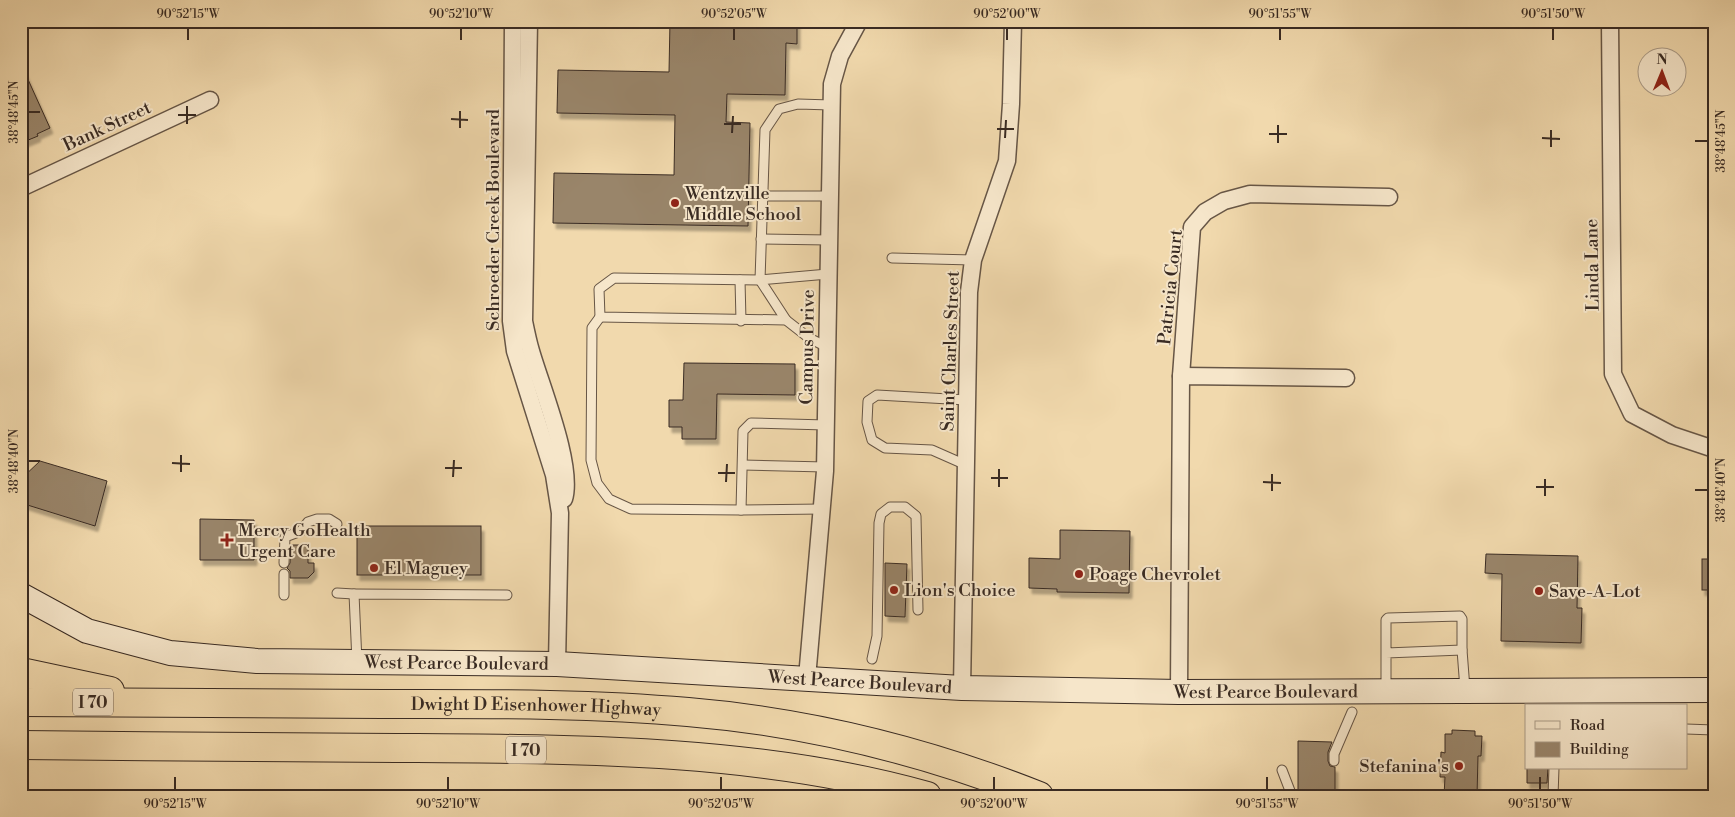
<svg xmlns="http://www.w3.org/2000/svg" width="1735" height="817" font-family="'Libre Bodoni',serif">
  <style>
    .building { fill: #99856b; stroke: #392b23; filter: url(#shadow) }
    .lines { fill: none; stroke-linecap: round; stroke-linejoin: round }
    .service-casing { stroke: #675646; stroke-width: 11 }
    .minor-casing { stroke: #675646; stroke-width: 19 }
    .secondary-casing { stroke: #392b23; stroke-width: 26 }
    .motorway-casing { stroke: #392b23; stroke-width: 30 }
    .service { stroke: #f6e6ca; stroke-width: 9 }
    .minor { stroke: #f6e6ca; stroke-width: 16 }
    .secondary { stroke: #f6e6ca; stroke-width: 24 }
    .motorway { stroke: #f1d9ad; stroke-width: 28 }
    .ticks { fill: none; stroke: #392b23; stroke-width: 2 }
    .poi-dot { fill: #8f2418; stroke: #f6e6ca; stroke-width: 2 }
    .labels { text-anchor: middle; stroke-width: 4; stroke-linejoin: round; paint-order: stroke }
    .shield { fill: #f6e6ca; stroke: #726355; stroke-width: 1 }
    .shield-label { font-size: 16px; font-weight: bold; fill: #392b23 }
    .street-label { font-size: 18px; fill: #392b23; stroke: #f6e6ca }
    .poi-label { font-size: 18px; fill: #392b23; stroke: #f6e6ca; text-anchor: start }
    .neatline { fill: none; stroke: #392b23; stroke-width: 2 }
    .ticks-label { font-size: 12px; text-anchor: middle; fill: #392b23 }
  </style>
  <defs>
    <filter id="shadow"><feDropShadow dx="3" dy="5.5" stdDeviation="1" flood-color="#0004"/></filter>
  </defs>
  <rect width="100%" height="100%" fill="#f1d9ad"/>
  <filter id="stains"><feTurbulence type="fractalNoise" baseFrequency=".004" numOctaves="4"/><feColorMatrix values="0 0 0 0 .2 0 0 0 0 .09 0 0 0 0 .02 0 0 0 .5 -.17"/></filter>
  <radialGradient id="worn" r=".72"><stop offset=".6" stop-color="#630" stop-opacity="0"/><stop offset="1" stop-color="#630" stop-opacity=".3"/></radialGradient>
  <g class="building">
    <polygon points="670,21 797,21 797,44 786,43 785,95 727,94 726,122 750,123 748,226 553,223 554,173 674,175 675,115 557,113 558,70 669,72"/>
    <polygon points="21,64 50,128 37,134 38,136 21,143"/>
    <polygon points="684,363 795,364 795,395 717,394 716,439 682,439 682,427 669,427 669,400 683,400"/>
    <polygon points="40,461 107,481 95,526 21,503 21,479"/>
    <polygon points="200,519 254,520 254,560 200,560"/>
    <rect x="357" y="526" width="124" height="49"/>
    <polygon points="1060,530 1130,531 1129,593 1057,592 1057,589 1029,588 1029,558 1060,559"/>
    <polygon points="291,545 308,545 308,563 314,563 314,572 308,578 290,578 290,571 287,568 290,563"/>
    <polygon points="1486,554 1578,556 1577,608 1582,608 1581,643 1501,641 1502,574 1485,573"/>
    <rect x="1702" y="559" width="12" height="31"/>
    <polygon points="885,563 907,564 905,617 885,616"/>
    <polygon points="1452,730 1475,731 1475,736 1482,736 1481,756 1478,756 1477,796 1444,796 1445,777 1440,777 1441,752 1445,753 1445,734 1452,734"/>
    <polygon points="1298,741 1332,742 1328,752 1328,761 1330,766 1335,767 1335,796 1298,795"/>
    <polygon points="1527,768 1548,768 1547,783 1527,783"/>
  </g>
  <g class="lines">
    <g class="service-casing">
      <g id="service">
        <polyline points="763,196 830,196"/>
        <polyline points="761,239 829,240"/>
        <polyline points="892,258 973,260"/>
        <polyline points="740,280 741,321"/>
        <polyline points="600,317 592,328 591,460 597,483 609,499 631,509 741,510"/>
        <polyline points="786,320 760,280 765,130 779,109 798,104 831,105"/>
        <polyline points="827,347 809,338 786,320 600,317 599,289 614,278 760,280 828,274"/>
        <polyline points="743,465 825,467"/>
        <polyline points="966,465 932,450 885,448 872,440 867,422 868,401 877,395 967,400"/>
        <polyline points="822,509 741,510 743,431 751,423 826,425"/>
        <polyline points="284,563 285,537 301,531 308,522 317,519 329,519 337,524"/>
        <polyline points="337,593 354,594"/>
        <polyline points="284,595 284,574"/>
        <polyline points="1462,650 1465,689"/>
        <polyline points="1386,653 1462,650 1462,619 1460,616 1388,618 1386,620 1386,690"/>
        <polyline points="872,659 877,636 879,523 881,514 890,507 905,507 916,516 918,610"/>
        <polyline points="357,662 354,594 507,595"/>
        <polyline points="1686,729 1714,730"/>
        <polyline points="1334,761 1334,754 1352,712"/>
        <polyline points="1282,770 1292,796"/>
        <polyline points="1553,796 1554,768"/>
      </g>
    </g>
    <g class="minor-casing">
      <g id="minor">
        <polyline points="513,21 511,321 515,351 554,475 560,513 557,664"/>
        <path d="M529 21 524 321C526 331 528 341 531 351 541 386 574 466 564 499"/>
        <polyline points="1610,21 1613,374 1632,414 1672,435 1714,449"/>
        <polyline points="21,188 210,100"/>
        <polyline points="1181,376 1192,227 1205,212 1224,201 1250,194 1389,197"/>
        <polyline points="807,678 825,471 832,84 840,56 859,21"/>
        <polyline points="962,688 969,292 973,260 1007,161 1011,104 1013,21"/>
        <polyline points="1179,692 1181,376 1346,378"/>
      </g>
    </g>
    <g class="secondary-casing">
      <g id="secondary">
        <path id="s1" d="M21 595 87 631 170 653 257 661 557 664 962 688 1179 692 1714 690"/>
      </g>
    </g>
    <g class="motorway-casing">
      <g id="motorway">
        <polyline points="21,672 110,691"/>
        <path id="s2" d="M21 702C142 702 263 703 383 704 485 704 587 703 688 712 808 722 928 752 1039 796"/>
        <path d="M21 745C146 746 271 748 396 748 572 749 757 748 927 796"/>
      </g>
    </g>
    <use href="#service" class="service"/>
    <use href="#minor" class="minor"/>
    <use href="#secondary" class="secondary"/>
    <use href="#motorway" class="motorway"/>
  </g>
  <path class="ticks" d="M188 40V28M461 40V28M734 40V28M1007 40V28M1280 40V28M1553 40V28M28 112H40M178 115H196M451 119 468 120M187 124V106M724 124H741M460 128V111M997 129H1014M732 133 733 116M1269 134H1287M1005 138 1006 120M1542 138 1560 139M1695 141H1708M1278 143V125M1551 147V130M28 461H40M172 463 190 464M445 468H462M181 472V455M718 473H735M453 477 454 460M991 478H1008M726 482 727 464M1263 482 1281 483M999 487V469M1536 487H1554M1695 490H1708M1272 491V474M1545 496V479M175 790V777M448 790V777M721 790V777M994 790V777M1267 790V777M1540 790V777"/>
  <g class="poi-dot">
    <circle cx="675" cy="203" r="5"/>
    <path d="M224.5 532.5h5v5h5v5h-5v5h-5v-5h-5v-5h5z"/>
    <circle cx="374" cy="568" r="5"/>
    <circle cx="1079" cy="574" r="5"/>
    <circle cx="894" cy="590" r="5"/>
    <circle cx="1539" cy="591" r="5"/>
    <circle cx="1459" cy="766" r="5"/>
  </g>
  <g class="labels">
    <g class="shield">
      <rect x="73" y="688.5" width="40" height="27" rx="4"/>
      <rect x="506" y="736.5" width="40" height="27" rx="4"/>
    </g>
    <g class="shield-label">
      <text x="93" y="708">I 70</text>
      <text x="526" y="756">I 70</text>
    </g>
    <g class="street-label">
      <text transform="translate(107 126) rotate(-25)" y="6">Bank Street</text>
      <text transform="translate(493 220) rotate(-90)" y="6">Schroeder Creek Boulevard</text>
      <text transform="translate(1592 265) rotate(-91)" y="6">Linda Lane</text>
      <text transform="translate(1170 287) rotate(-84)" y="6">Patricia Court</text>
      <text transform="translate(807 347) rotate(-89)" y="6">Campus Drive</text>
      <text transform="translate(950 351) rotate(-88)" y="6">Saint Charles Street</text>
      <text dy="6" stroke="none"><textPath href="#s1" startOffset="448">West Pearce Boulevard</textPath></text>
      <text dy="6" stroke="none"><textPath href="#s1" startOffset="852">West Pearce Boulevard</textPath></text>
      <text dy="6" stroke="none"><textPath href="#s1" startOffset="1258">West Pearce Boulevard</textPath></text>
      <text dy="6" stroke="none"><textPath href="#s2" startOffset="515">Dwight D Eisenhower Highway</textPath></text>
    </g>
    <g class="poi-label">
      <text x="685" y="199">Wentzville<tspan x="685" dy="21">Middle School</tspan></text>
      <text x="238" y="536">Mercy GoHealth<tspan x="238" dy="21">Urgent Care</tspan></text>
      <text x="384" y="574">El Maguey</text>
      <text x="1089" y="580">Poage Chevrolet</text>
      <text x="904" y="596">Lion's Choice</text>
      <text x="1549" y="597">Save-A-Lot</text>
      <text x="1449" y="772" text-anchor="end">Stefanina's</text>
    </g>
  </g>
  <rect width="1735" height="817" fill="none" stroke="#f1d9ad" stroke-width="55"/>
  <rect x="1525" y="704" width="162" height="65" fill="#f6e6ca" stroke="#aa9b87"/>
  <rect x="1535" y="721" width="25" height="8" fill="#f6e6ca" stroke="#aa9b87"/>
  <text x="1570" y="730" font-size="15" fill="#392b23">Road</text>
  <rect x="1535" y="742" width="25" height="15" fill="#99856b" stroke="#aa9b87"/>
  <text x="1570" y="754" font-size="15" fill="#392b23">Building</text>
  <g transform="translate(1662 72) rotate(1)"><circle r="24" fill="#f6e6ca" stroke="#aa9b87"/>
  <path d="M0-4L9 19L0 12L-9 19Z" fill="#8f2418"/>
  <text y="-8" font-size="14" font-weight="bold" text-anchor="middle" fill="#392b23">N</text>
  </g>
  <rect x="28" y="28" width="1680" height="762" class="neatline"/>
  <g class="ticks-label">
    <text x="188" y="18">90°52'15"W</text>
    <text x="461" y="18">90°52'10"W</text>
    <text x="734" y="18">90°52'05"W</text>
    <text x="1007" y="18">90°52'00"W</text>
    <text x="1280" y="18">90°51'55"W</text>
    <text x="1553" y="18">90°51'50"W</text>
    <text transform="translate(14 112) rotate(-90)" y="4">38°48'45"N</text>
    <text transform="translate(1721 141) rotate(-90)" y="4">38°48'45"N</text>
    <text transform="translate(14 461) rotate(-90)" y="4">38°48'40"N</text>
    <text transform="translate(1721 490) rotate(-90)" y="4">38°48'40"N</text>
    <text x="175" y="808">90°52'15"W</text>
    <text x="448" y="808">90°52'10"W</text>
    <text x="721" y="808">90°52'05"W</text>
    <text x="994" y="808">90°52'00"W</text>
    <text x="1267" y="808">90°51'55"W</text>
    <text x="1540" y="808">90°51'50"W</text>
  </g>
  <rect width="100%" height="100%" filter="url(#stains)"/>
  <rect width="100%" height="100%" fill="url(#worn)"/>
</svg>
